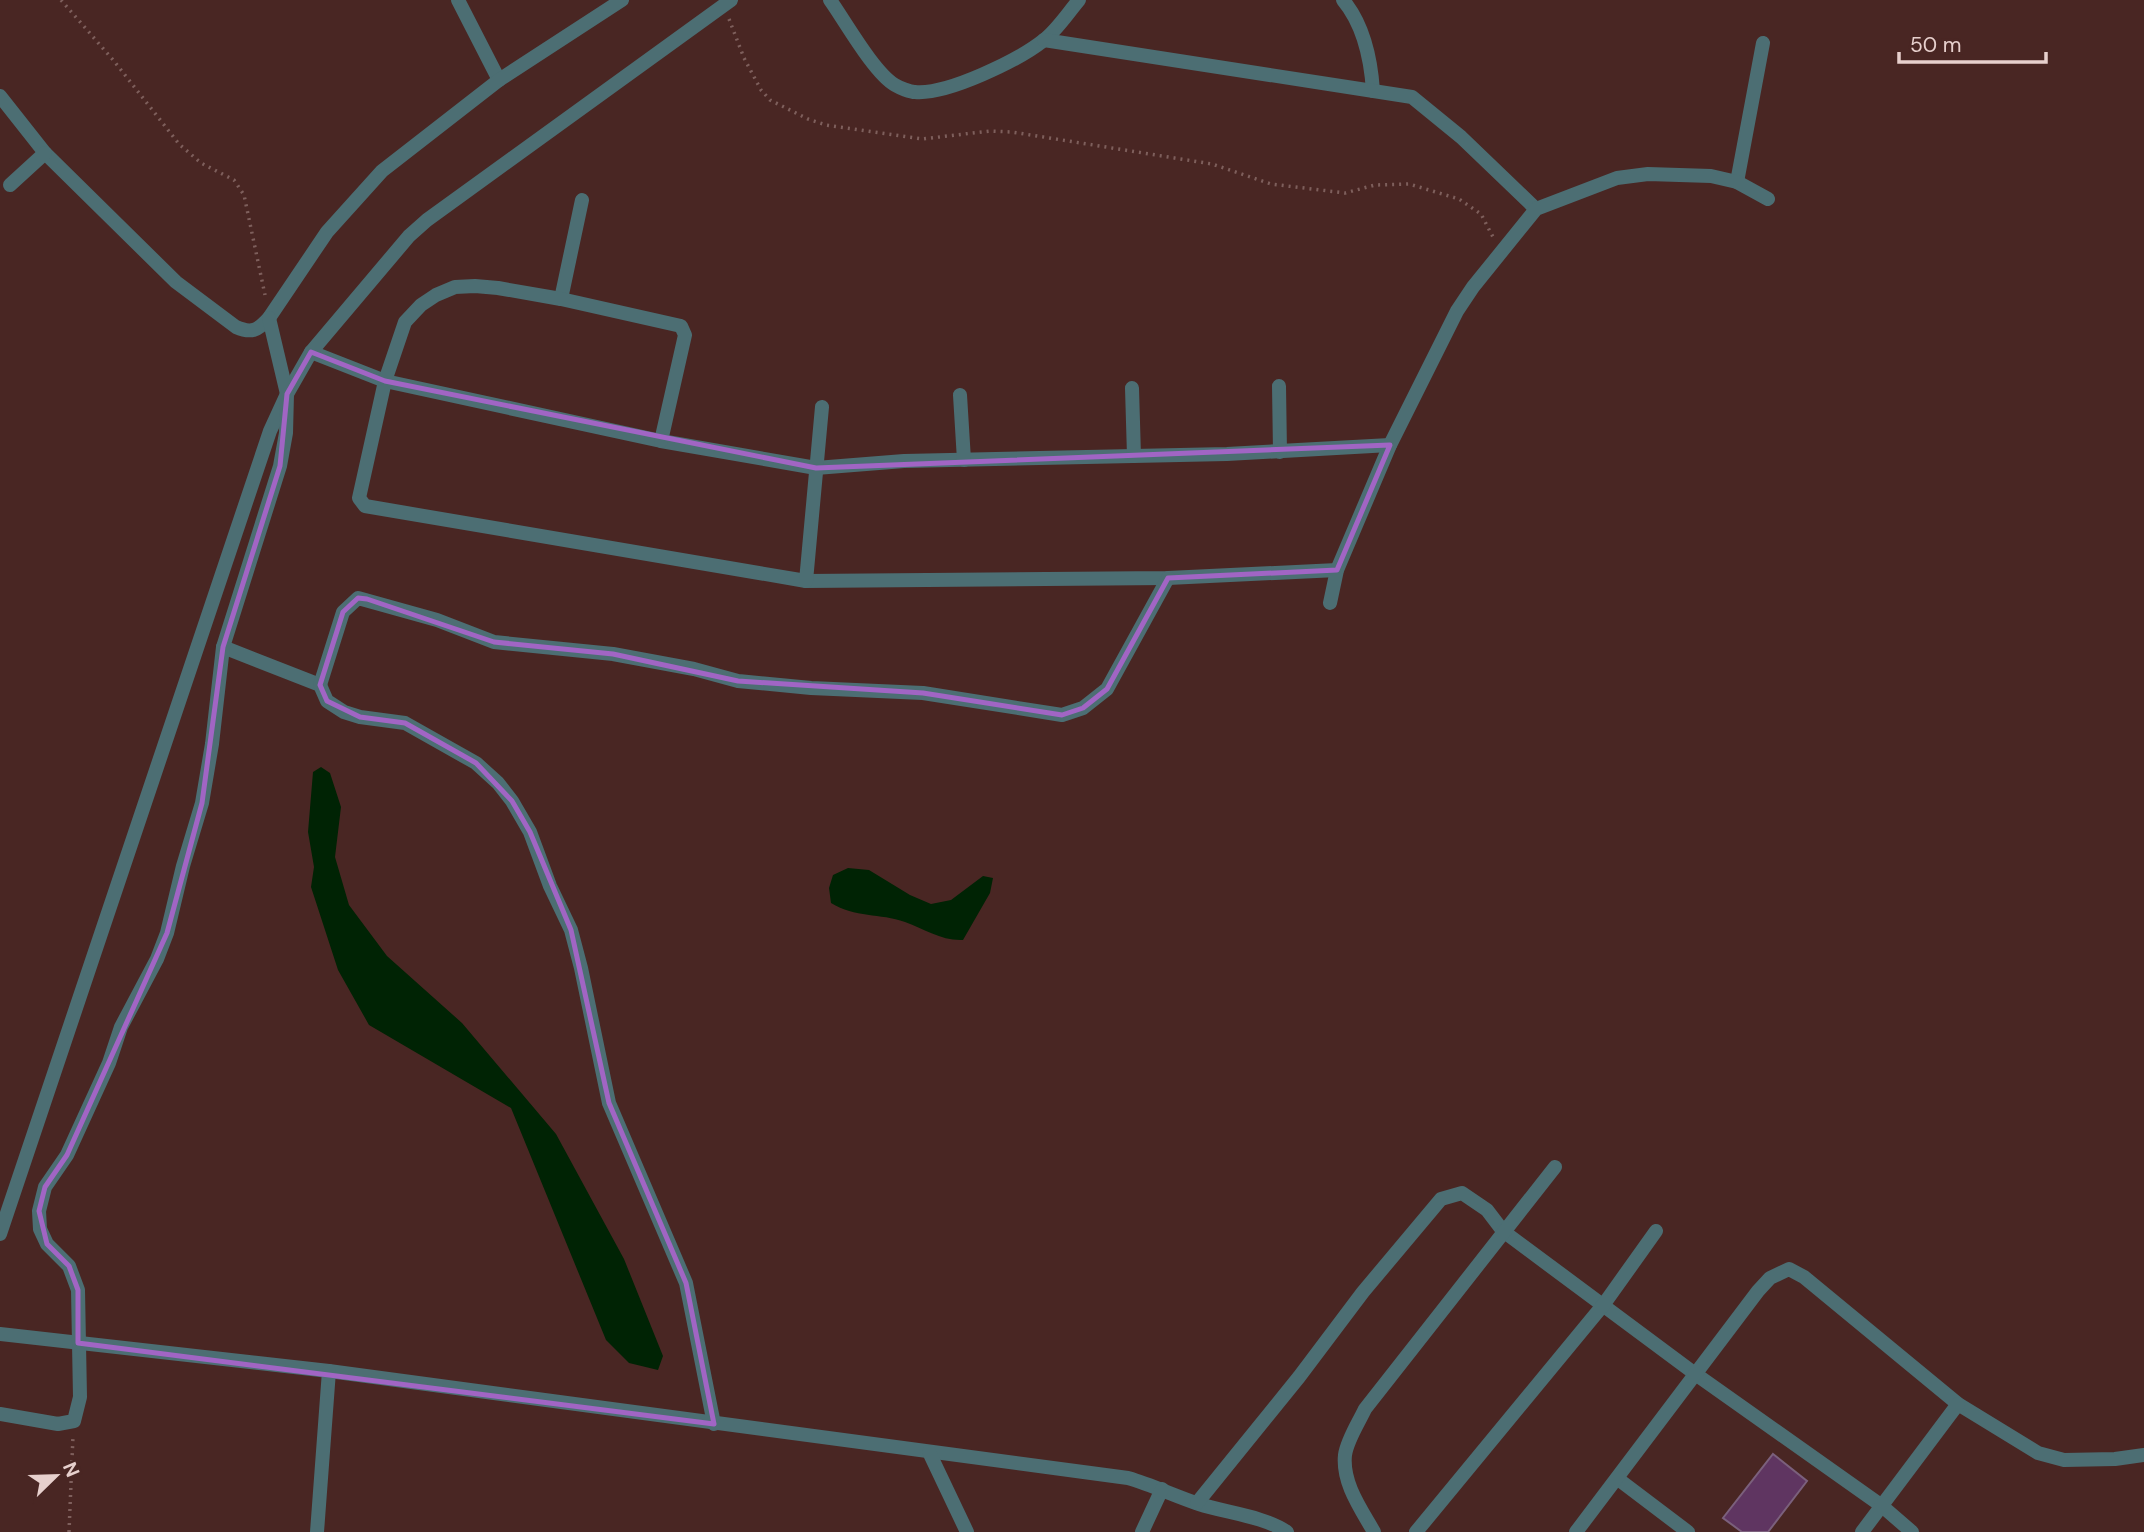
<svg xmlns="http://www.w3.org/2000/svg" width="2144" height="1532" font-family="'DM Sans',sans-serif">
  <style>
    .water { fill: #002304 }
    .building { fill: #5f3561; stroke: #7b607c; stroke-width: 2 }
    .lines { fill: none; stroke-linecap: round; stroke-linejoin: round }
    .path { stroke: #7e5f5c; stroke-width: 3.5; stroke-dasharray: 2 5; stroke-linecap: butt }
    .street { stroke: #4c6e73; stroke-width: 14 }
    .marked { fill: none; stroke: #a165c4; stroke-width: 5; stroke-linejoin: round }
  </style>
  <rect width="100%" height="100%" fill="#492623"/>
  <g class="water">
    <polygon points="321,767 330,773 341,807 335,857 349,905 387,956 462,1023 556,1134 624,1259 663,1356 658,1370 629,1363 606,1340 511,1108 369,1025 338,970 311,887 314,867 308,832 313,772"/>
    <path d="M848 868 869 870 910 895 931 904 951 900 983 876 993 878 990 893 963 940C941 941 925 929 905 922 880 913 855 918 831 903L829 888 833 875Z"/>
  </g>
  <polygon class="building" points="1773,1454 1807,1481 1768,1532 1742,1532 1723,1518"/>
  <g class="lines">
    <g class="path">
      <polyline points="61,0 114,61 179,144 201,163 234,180 244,195 265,295"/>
      <polyline points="729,19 744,58 761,90 770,100 808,119 826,125 922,139 990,131 1012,132 1212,164 1271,184 1345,193 1375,185 1409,184 1459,199 1481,214 1493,237"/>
      <polyline points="69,1532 73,1436"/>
    </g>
    <g class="street">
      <polyline points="458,0 499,80"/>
      <path d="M830 0C845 21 874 73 895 85 900 88 910 92 915 92 947 95 1019 60 1044 40 1057 30 1068 13 1079 0"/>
      <path d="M1343 0C1363 24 1371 60 1373 91"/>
      <polyline points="1044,40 1412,97 1461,137 1536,209"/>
      <path d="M0 96 45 153 176 282 236 327C252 334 258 330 269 318L327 232 382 171 499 80 622 0"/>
      <polyline points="1737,182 1763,43"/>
      <polyline points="10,185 45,153"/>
      <polyline points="561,299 582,200"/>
      <polyline points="311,352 385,381 661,441 816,468 904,461 1227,454 1390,445"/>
      <polyline points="1279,386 1280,452"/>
      <polyline points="1132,388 1134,456"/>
      <polyline points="960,395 964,460"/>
      <polyline points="661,441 685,335 681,326 561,299 498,288 475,286 455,287 436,295 421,305 405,322 385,381 359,498 365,506 806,581 1168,578 1337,570"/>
      <polyline points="806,581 822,407"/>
      <polyline points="1330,603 1337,570 1390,445 1457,311 1473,287 1536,209 1617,178 1648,174 1711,176 1737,182 1768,199"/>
      <polyline points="223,647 320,685 327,701 344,712 360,717 405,723 476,763 498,783 512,801 530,832 550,886 571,930 581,968 609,1103 686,1283 714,1424"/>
      <polyline points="320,685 343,612 358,598 437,620 494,642 613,654 694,669 738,681 811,688 923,693 1062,715 1083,708 1107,689 1168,578"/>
      <polyline points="0,1234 270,431 287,394 311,352 409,236 427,220 731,0"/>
      <path d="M0 1334 329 1371 1128 1478C1152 1485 1175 1496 1199 1504 1227 1513 1263 1516 1287 1532"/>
      <polyline points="0,1414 58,1424 74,1421 80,1397 78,1290 69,1266 47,1244 40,1229 39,1211 45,1187 67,1155 109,1063 121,1027 157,959 167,933 183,866 202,803 212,744 223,647 280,466 286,433 287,394 269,318"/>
      <polyline points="929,1452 967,1532"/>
      <polyline points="1618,1479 1688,1532"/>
      <polyline points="1197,1503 1299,1377 1363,1292 1441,1199 1462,1193 1487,1210 1503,1231 1694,1373 1882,1506 1912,1532"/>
      <polyline points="317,1532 329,1371"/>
      <polyline points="1142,1532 1162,1489"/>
      <path d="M1374 1532C1361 1509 1342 1483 1345 1455 1347 1440 1359 1422 1365 1409L1555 1167"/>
      <polyline points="1416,1532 1604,1304 1656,1231"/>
      <polyline points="1576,1532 1758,1291 1770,1278 1789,1269 1804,1277 1958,1404 2038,1453 2064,1460 2115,1459 2144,1455"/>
      <polyline points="1862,1532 1958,1404"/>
    </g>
  </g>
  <path class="marked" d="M311 352 385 381 816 468 1390 445 1337 570 1168 578 1107 689 1083 708 1062 715 923 693 738 681 613 654 494 642 367 599 358 598 343 612 320 685 327 701 360 717 405 723 476 763 512 801 530 832 571 930 609 1103 686 1283 714 1424 78 1343V1290L69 1266 47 1244 39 1211 45 1187 67 1155 167 933 202 803 223 647 280 466 287 394Z"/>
  <g transform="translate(56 1476) rotate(67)" stroke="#492623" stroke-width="5" paint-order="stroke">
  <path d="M0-5L12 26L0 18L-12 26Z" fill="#e7d0cd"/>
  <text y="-10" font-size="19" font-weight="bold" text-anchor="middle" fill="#e7d0cd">N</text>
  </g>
  <path d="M1899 52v10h147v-10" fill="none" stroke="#e7d0cd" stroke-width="3.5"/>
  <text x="1910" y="52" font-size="21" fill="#e7d0cd" stroke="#492623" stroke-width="5" paint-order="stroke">50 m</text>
</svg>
